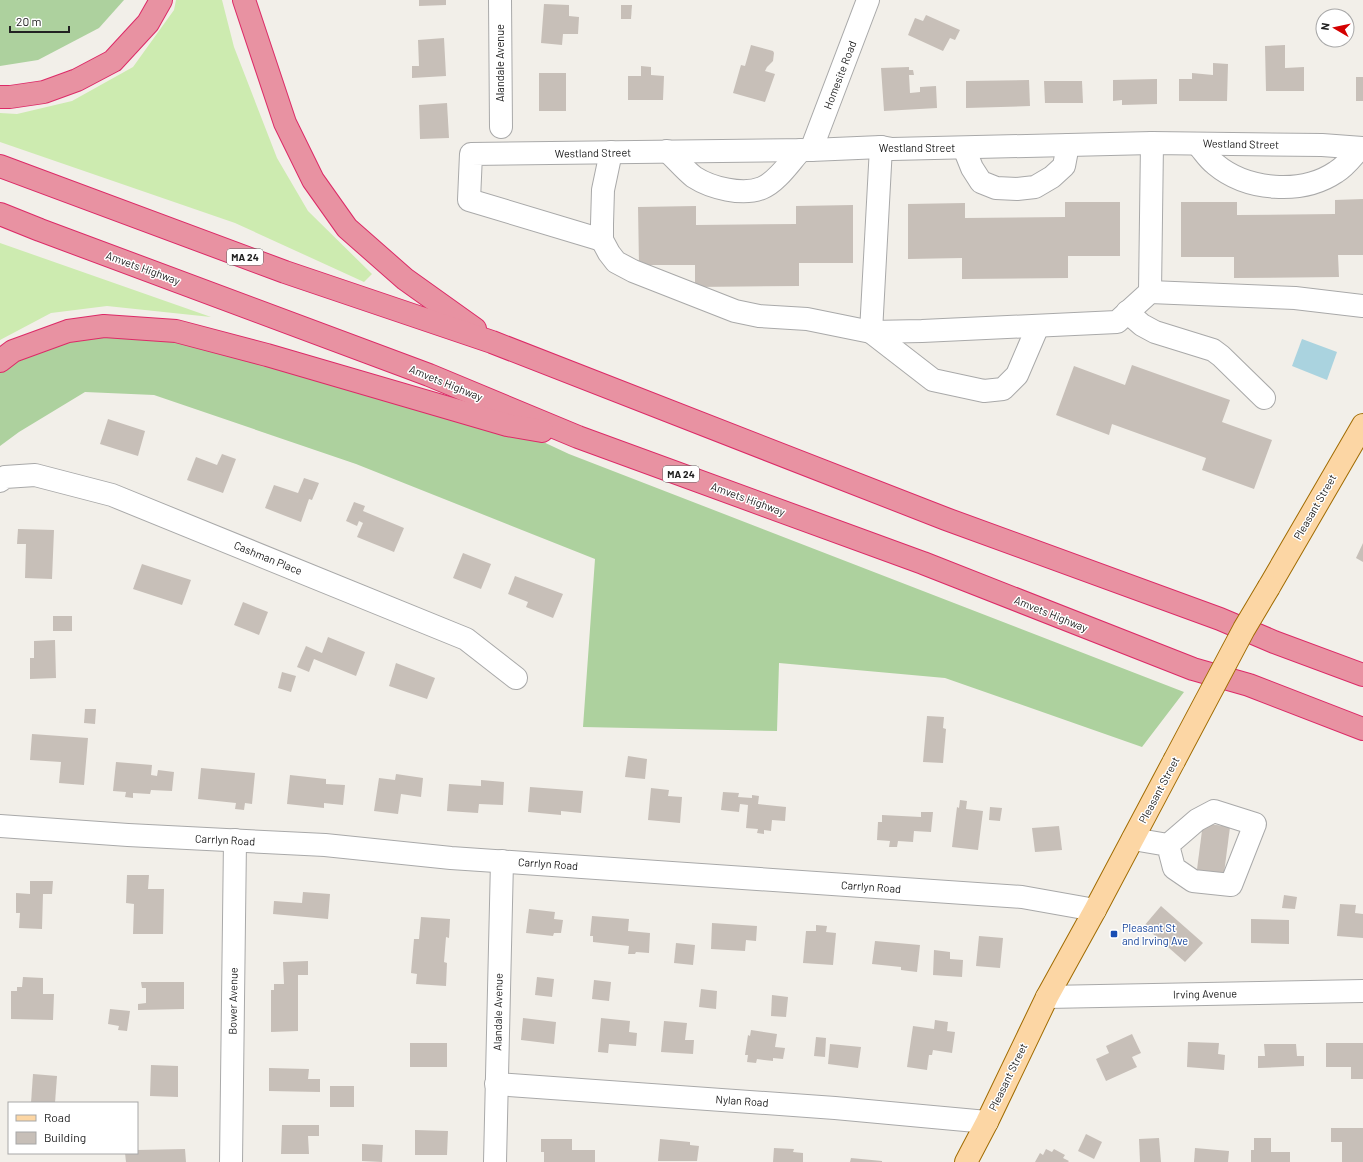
<svg xmlns="http://www.w3.org/2000/svg" width="1363" height="1162" font-family="Barlow,sans-serif">
  <style>
    .grass { fill: #cdebb0 }
    .forest { fill: #add19e }
    .water { fill: #aad3df }
    .building { fill: #c7bfb8 }
    .lines { fill: none; stroke-linecap: round; stroke-linejoin: round }
    .minor-casing { stroke: #a9a9a9; stroke-width: 24 }
    .major-casing { stroke: #a06b00; stroke-width: 24 }
    .highway-casing { stroke: #dc2a67; stroke-width: 24 }
    .minor { stroke: #fff; stroke-width: 22 }
    .major { stroke: #fcd6a4; stroke-width: 22 }
    .highway { stroke: #e892a2; stroke-width: 22 }
    .major-bridge-casing { stroke: #a06b00; stroke-width: 24; stroke-linecap: butt }
    .major-bridge { stroke: #fcd6a4; stroke-width: 22 }
    .transit-dot { fill: #1a4fb4; stroke: #fff; stroke-width: 1.5 }
    .labels { text-anchor: middle; stroke-width: 3; stroke-linejoin: round; paint-order: stroke }
    .shield { fill: #fff; stroke: #646464; stroke-width: 1 }
    .shield-label { font-size: 10px; font-weight: bold; fill: #222 }
    .street-label { font-size: 11px; fill: #222; stroke: #fff }
    .transit-label { font-size: 11px; fill: #164399; stroke: #fff; text-anchor: start }
  </style>
  <rect width="100%" height="100%" fill="#f2efe9"/>
  <g class="grass">
    <polygon points="176,0 222,0 234,47 277,158 308,211 372,274 364,282 235,223 0,142 0,113 17,114 72,101 133,67 174,10"/>
    <polygon points="0,243 211,317 107,306 51,313 0,340"/>
  </g>
  <g class="forest">
    <polygon points="0,0 124,0 99,28 38,60 0,66"/>
    <polygon points="141,328 507,425 569,454 1184,692 1142,747 945,678 779,663 777,731 583,727 595,559 356,464 154,395 85,392 19,432 0,446 0,361 13,351"/>
  </g>
  <polygon class="water" points="1302,339 1337,352 1327,380 1292,366"/>
  <g class="building">
    <polygon points="419,0 446,0 446,5 419,6"/>
    <polygon points="544,4 569,5 569,16 579,17 578,34 563,34 562,45 541,43"/>
    <polygon points="621,5 632,5 631,19 621,19"/>
    <polygon points="926,15 960,30 955,40 950,38 943,51 908,35 915,18 923,21"/>
    <polygon points="444,38 446,76 412,78 412,66 419,66 418,40"/>
    <polygon points="751,45 773,51 774,53 773,61 767,67 765,71 775,74 765,102 733,93 741,65 745,66"/>
    <polygon points="1285,45 1285,68 1304,67 1304,91 1266,91 1265,46"/>
    <polygon points="1213,63 1228,64 1227,101 1179,101 1179,79 1192,79 1192,73 1213,75"/>
    <polygon points="641,66 651,67 651,75 664,76 663,100 628,100 628,76 641,76"/>
    <polygon points="909,67 909,70 913,70 914,75 909,75 910,93 920,92 920,87 936,86 937,108 884,111 881,68"/>
    <rect x="539" y="73" width="27" height="38"/>
    <rect x="1356" y="77" width="7" height="24"/>
    <polygon points="1157,79 1157,104 1122,105 1122,100 1113,101 1113,80"/>
    <polygon points="1029,80 1030,106 966,108 966,81"/>
    <polygon points="1044,81 1082,81 1083,103 1045,103"/>
    <polygon points="447,103 449,138 420,139 419,105"/>
    <polygon points="1363,199 1363,255 1338,255 1339,277 1234,278 1234,257 1181,257 1181,202 1237,202 1237,215 1335,214 1335,200"/>
    <polygon points="1065,202 1120,202 1120,256 1068,256 1068,278 962,279 962,258 908,259 908,204 965,203 965,218 1065,217"/>
    <polygon points="853,205 853,263 799,263 799,286 695,287 695,265 639,265 638,207 696,206 696,225 796,224 796,206"/>
    <polygon points="1132,365 1230,400 1222,422 1272,440 1254,489 1202,470 1206,458 1112,424 1109,435 1056,415 1074,366 1125,385"/>
    <polygon points="108,419 145,431 138,456 100,444"/>
    <polygon points="222,454 236,459 223,493 187,480 196,457 217,465"/>
    <polygon points="304,478 319,483 312,500 309,499 301,522 265,508 274,485 298,493"/>
    <polygon points="354,502 365,506 363,511 404,528 394,552 357,537 363,523 359,521 357,526 346,521"/>
    <polygon points="18,529 54,530 52,579 25,578 26,544 17,544"/>
    <polygon points="1363,543 1363,562 1356,558"/>
    <polygon points="463,553 491,564 481,589 453,578"/>
    <polygon points="142,564 191,580 182,605 133,589"/>
    <polygon points="515,576 563,594 553,618 526,607 528,602 508,594"/>
    <polygon points="243,602 268,612 259,635 234,625"/>
    <rect x="53" y="616" width="19" height="15"/>
    <polygon points="328,637 365,652 356,676 314,659 309,672 297,667 306,646 322,653"/>
    <polygon points="55,640 56,678 30,679 30,658 34,658 34,641"/>
    <polygon points="396,663 435,678 427,699 389,686"/>
    <polygon points="282,672 296,676 291,692 278,688"/>
    <polygon points="85,709 96,709 95,724 84,723"/>
    <polygon points="927,716 944,717 943,728 946,729 943,763 923,762"/>
    <polygon points="32,734 88,738 84,785 59,783 61,762 30,760"/>
    <polygon points="628,756 647,759 645,779 625,777"/>
    <polygon points="116,762 152,765 151,775 157,776 158,770 174,772 172,791 151,790 150,794 133,793 133,798 125,797 126,792 113,791"/>
    <polygon points="201,768 255,773 252,804 245,803 244,810 235,809 236,803 198,799"/>
    <polygon points="396,774 423,778 421,797 401,794 398,814 374,811 379,778 395,780"/>
    <polygon points="290,775 326,779 326,784 345,785 343,805 324,803 324,808 287,804"/>
    <polygon points="481,780 504,782 503,805 479,804 478,813 447,811 449,784 481,786"/>
    <polygon points="530,787 583,791 581,813 561,811 561,815 528,812"/>
    <polygon points="651,788 669,790 668,796 682,797 680,823 648,820"/>
    <polygon points="723,792 739,793 738,797 752,798 752,795 759,796 758,804 786,807 785,821 772,820 771,831 764,830 764,834 757,833 758,829 746,828 748,805 740,804 739,812 721,810"/>
    <polygon points="960,800 967,801 966,809 983,811 978,850 952,847 957,807 959,808"/>
    <polygon points="990,807 1002,808 1000,821 989,820"/>
    <polygon points="921,812 933,812 931,832 914,831 913,842 898,841 897,847 889,847 890,841 877,840 878,822 882,822 882,815 921,817"/>
    <polygon points="1203,823 1230,827 1223,881 1196,877"/>
    <polygon points="1059,826 1062,850 1035,852 1032,828"/>
    <polygon points="127,875 149,875 148,889 164,889 163,934 133,934 134,904 126,903"/>
    <polygon points="30,881 53,881 52,894 43,894 42,929 19,928 20,913 16,913 16,893 30,894"/>
    <polygon points="303,892 330,894 328,919 273,914 274,901 302,903"/>
    <polygon points="1284,895 1297,897 1295,909 1282,908"/>
    <polygon points="1340,904 1356,905 1355,913 1363,914 1363,938 1337,936"/>
    <polygon points="1161,906 1203,943 1185,962 1144,926"/>
    <polygon points="529,909 555,912 554,919 563,920 561,933 554,933 553,936 526,933"/>
    <polygon points="592,916 629,919 628,931 650,933 649,953 636,952 635,954 628,954 629,946 593,942 593,936 590,936"/>
    <polygon points="421,917 450,919 449,938 446,937 444,962 447,963 446,986 416,984 417,974 411,973 414,939 419,939"/>
    <polygon points="1251,919 1289,920 1289,944 1251,943"/>
    <polygon points="712,923 757,926 756,941 746,940 745,951 711,949"/>
    <polygon points="816,925 827,926 826,932 836,933 833,965 803,963 806,931 816,931"/>
    <polygon points="979,936 1003,938 1000,968 976,966"/>
    <polygon points="875,941 920,945 917,972 901,970 901,967 872,964"/>
    <polygon points="676,943 695,945 693,965 674,963"/>
    <polygon points="934,950 950,952 950,959 963,960 962,977 933,975"/>
    <polygon points="308,961 308,975 298,975 298,1031 271,1032 271,990 274,990 274,984 284,984 283,962"/>
    <polygon points="23,977 43,978 43,994 54,994 53,1020 11,1019 11,991 17,991 17,987 22,987"/>
    <polygon points="537,977 554,979 552,997 535,995"/>
    <polygon points="594,980 611,982 609,1001 592,999"/>
    <polygon points="141,982 184,982 184,1009 138,1010 138,1004 146,1003 146,988 142,988"/>
    <polygon points="701,989 717,991 716,1009 699,1007"/>
    <polygon points="772,995 788,997 786,1017 771,1016"/>
    <polygon points="110,1009 130,1011 127,1031 118,1030 119,1026 108,1024"/>
    <polygon points="523,1018 556,1022 554,1044 521,1040"/>
    <polygon points="601,1018 630,1021 629,1032 637,1033 636,1046 609,1044 608,1053 598,1052"/>
    <polygon points="935,1020 948,1022 947,1031 955,1032 952,1053 933,1050 932,1055 929,1055 927,1070 907,1067 913,1026 934,1029"/>
    <polygon points="664,1021 687,1023 685,1040 694,1040 693,1054 661,1052"/>
    <polygon points="751,1030 777,1034 775,1047 785,1048 783,1059 773,1058 773,1061 757,1059 756,1063 747,1062 748,1055 745,1055 748,1035 750,1036"/>
    <polygon points="1132,1034 1141,1053 1132,1057 1137,1067 1106,1081 1096,1059 1109,1053 1106,1046"/>
    <polygon points="816,1037 826,1038 825,1057 814,1056"/>
    <polygon points="1188,1042 1219,1043 1218,1054 1225,1055 1224,1070 1187,1067"/>
    <rect x="410" y="1043" width="37" height="24"/>
    <polygon points="1326,1043 1363,1043 1363,1079 1351,1079 1351,1067 1326,1067"/>
    <polygon points="830,1044 861,1047 858,1068 828,1064"/>
    <polygon points="1264,1044 1296,1044 1297,1056 1304,1056 1304,1066 1258,1068 1258,1056 1265,1056"/>
    <polygon points="151,1065 178,1066 178,1097 150,1096"/>
    <polygon points="269,1068 309,1069 308,1079 320,1079 320,1092 269,1091"/>
    <polygon points="33,1074 57,1076 55,1103 31,1103"/>
    <rect x="330" y="1086" width="24" height="21"/>
    <polygon points="282,1125 319,1125 319,1136 308,1136 309,1154 281,1154"/>
    <polygon points="1331,1128 1363,1128 1363,1162 1342,1162 1342,1142 1331,1142"/>
    <polygon points="415,1130 448,1131 447,1155 415,1155"/>
    <polygon points="1086,1134 1102,1142 1094,1159 1078,1151"/>
    <polygon points="1159,1138 1161,1162 1140,1162 1139,1139"/>
    <polygon points="1254,1138 1271,1138 1271,1152 1290,1152 1290,1162 1251,1162 1251,1150 1254,1150"/>
    <polygon points="541,1139 572,1139 572,1150 595,1150 595,1162 544,1162 544,1152 541,1152"/>
    <polygon points="660,1139 690,1142 690,1145 699,1146 697,1161 658,1161"/>
    <polygon points="362,1144 383,1145 382,1162 362,1161"/>
    <polygon points="774,1148 794,1149 793,1152 803,1153 803,1162 773,1162"/>
    <polygon points="1195,1148 1229,1151 1228,1162 1194,1162"/>
    <polygon points="185,1149 186,1162 126,1162 125,1153 137,1153 137,1150"/>
    <polygon points="1046,1149 1052,1152 1054,1149 1065,1155 1063,1158 1069,1161 1068,1162 1035,1162 1040,1153 1043,1155"/>
    <polygon points="851,1158 882,1161 882,1162 850,1162"/>
  </g>
  <g class="lines">
    <g class="minor-casing">
      <g id="minor">
        <polyline points="500,0 501,127"/>
        <path d="M1197 144C1203 150 1208 159 1215 164 1247 191 1302 195 1336 172 1346 166 1353 156 1360 148"/>
        <polyline points="881,147 871,332 933,380 984,391 1003,389 1017,375 1038,326"/>
        <polyline points="964,148 972,168 981,182 996,188 1017,189 1035,187 1052,177 1064,166 1068,145"/>
        <polyline points="811,150 868,0"/>
        <path d="M667 151C676 159 685 170 694 177 711 188 743 196 762 188 777 182 790 162 801 150"/>
        <polyline points="611,152 603,190 602,224 602,240 609,253 616,262 633,271 735,311 759,316 807,319 871,332 922,331 1117,322 1150,292 1295,298 1363,306"/>
        <polyline points="602,240 469,200 471,154 811,150 881,147 892,149 1152,143 1322,145 1363,148"/>
        <polyline points="1150,292 1152,143"/>
        <polyline points="1127,312 1142,325 1155,332 1213,350 1221,356 1264,398"/>
        <polyline points="0,481 5,477 35,475 112,495 466,639 516,678"/>
        <polyline points="0,826 128,835 325,845 451,858 1022,897 1095,910"/>
        <polyline points="1133,839 1168,845 1197,820 1214,811 1255,824 1231,885 1193,881 1174,868 1168,845"/>
        <polyline points="1047,997 1363,991"/>
        <polyline points="496,1084 835,1108 987,1122"/>
        <polyline points="231,1162 235,840"/>
        <polyline points="495,1162 502,861"/>
      </g>
    </g>
    <g class="major-casing">
      <g id="major">
        <polyline points="1269,587 1363,425"/>
        <polyline points="966,1162 987,1122 1047,997 1095,910 1174,761"/>
      </g>
    </g>
    <g class="highway-casing">
      <g id="highway">
        <polyline points="244,0 285,123 313,180 347,228 405,279 475,329"/>
        <polyline points="0,97 10,97 44,92 77,80 113,61 148,23 161,0"/>
        <polyline points="0,166 285,272 492,342 946,519 1220,619 1274,642 1363,675"/>
        <polyline points="0,214 40,230 429,375 578,437 923,563 1193,669 1249,685 1363,729"/>
        <polyline points="0,361 13,351 68,331 104,326 176,331 267,355 507,425 542,431"/>
      </g>
    </g>
    <use href="#minor" class="minor"/>
    <use href="#major" class="major"/>
    <use href="#highway" class="highway"/>
    <g class="major-bridge-casing">
      <polyline id="major-bridge" points="1174,761 1244,629 1269,587"/>
    </g>
    <use href="#major-bridge" class="major-bridge"/>
  </g>
  <rect class="transit-dot" x="1110" y="930" width="8" height="8" rx="2"/>
  <g class="labels">
    <g class="shield">
      <rect x="227" y="249" width="36" height="16" rx="3"/>
      <rect x="663" y="466" width="36" height="16" rx="3"/>
    </g>
    <g class="shield-label">
      <text x="245" y="261">MA 24</text>
      <text x="681" y="478">MA 24</text>
    </g>
    <g class="street-label">
      <text transform="translate(500 63) rotate(-90)" y="4">Alandale Avenue</text>
      <text transform="translate(840 75) rotate(-69)" y="4">Homesite Road</text>
      <text transform="translate(1241 144) rotate(1)" y="4">Westland Street</text>
      <text x="917" y="152">Westland Street</text>
      <text transform="translate(593 153) rotate(-1)" y="4">Westland Street</text>
      <text transform="translate(143 268) rotate(20)" y="4">Amvets Highway</text>
      <text transform="translate(446 383) rotate(22)" y="4">Amvets Highway</text>
      <text transform="translate(748 499) rotate(20)" y="4">Amvets Highway</text>
      <text transform="translate(1315 507) rotate(-60)" y="4">Pleasant Street</text>
      <text transform="translate(268 558) rotate(22)" y="4">Cashman Place</text>
      <text transform="translate(1051 614) rotate(22)" y="4">Amvets Highway</text>
      <text transform="translate(1159 790) rotate(-62)" y="4">Pleasant Street</text>
      <text transform="translate(225 840) rotate(3)" y="4">Carrlyn Road</text>
      <text transform="translate(548 864) rotate(4)" y="4">Carrlyn Road</text>
      <text transform="translate(871 887) rotate(4)" y="4">Carrlyn Road</text>
      <text transform="translate(1205 994) rotate(-1)" y="4">Irving Avenue</text>
      <text transform="translate(233 1001) rotate(-89)" y="4">Bower Avenue</text>
      <text transform="translate(498 1012) rotate(-89)" y="4">Alandale Avenue</text>
      <text transform="translate(1008 1077) rotate(-64)" y="4">Pleasant Street</text>
      <text transform="translate(742 1101) rotate(4)" y="4">Nylan Road</text>
    </g>
    <g class="transit-label">
      <text x="1122" y="932">Pleasant St<tspan x="1122" dy="13">and Irving Ave</tspan></text>
    </g>
  </g>
  <rect x="8" y="1102" width="130" height="52" fill="#ffffff" stroke="#a7a7a7"/>
  <rect x="16" y="1115" width="20" height="6" fill="#fcd6a4" stroke="#a7a7a7"/>
  <text x="44" y="1122" font-size="12" fill="#222222">Road</text>
  <rect x="16" y="1132" width="20" height="12" fill="#c7bfb8" stroke="#a7a7a7"/>
  <text x="44" y="1142" font-size="12" fill="#222222">Building</text>
  <g transform="translate(1335 28) rotate(279)"><circle r="19" fill="#ffffff" stroke="#a7a7a7"/>
  <path d="M0-3L7 15L0 10L-7 15Z" fill="#d40000"/>
  <text y="-6" font-size="11" font-weight="bold" text-anchor="middle" fill="#222222">N</text>
  </g>
  <path d="M10 26v6h59v-6" fill="none" stroke="#222222" stroke-width="2"/>
  <text x="16" y="26" font-size="12" fill="#222222" stroke="#ffffff" stroke-width="3" paint-order="stroke">20 m</text>
</svg>
